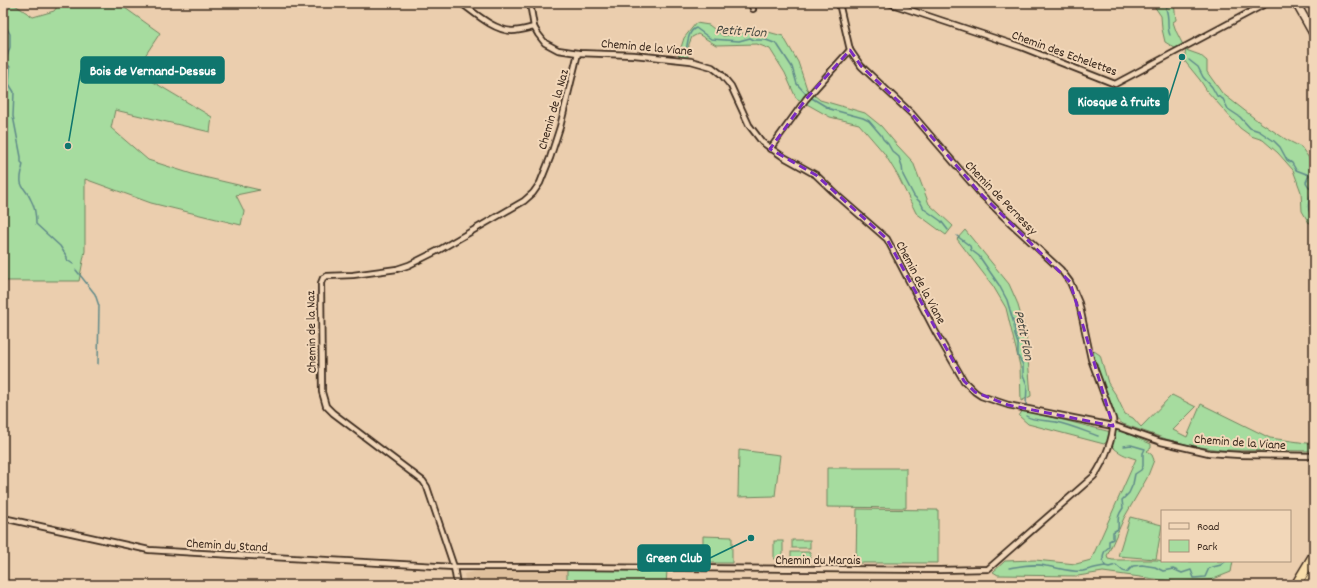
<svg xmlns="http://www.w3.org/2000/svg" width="1317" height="588" font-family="Dekko,sans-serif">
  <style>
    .built { fill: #dfc09d }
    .green { fill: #a6dc9f; stroke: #70835e }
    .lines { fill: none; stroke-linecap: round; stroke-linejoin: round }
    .stream { stroke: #608a89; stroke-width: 1.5 }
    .minor-casing { stroke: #3b2a1e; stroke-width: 8 }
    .secondary-casing { stroke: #3b2a1e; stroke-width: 10 }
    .motorway-casing { stroke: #3b2a1e; stroke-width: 12 }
    .minor { stroke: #f2d7b9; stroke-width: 4.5 }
    .secondary { stroke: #f2d7b9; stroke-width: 7 }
    .motorway { stroke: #f9deab; stroke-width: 9 }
    .marked { fill: none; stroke: #7b2cbf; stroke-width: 3; stroke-dasharray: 8 5; stroke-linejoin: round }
    .labels { text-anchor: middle; stroke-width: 4; stroke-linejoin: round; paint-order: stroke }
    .street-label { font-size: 13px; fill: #3b2a1e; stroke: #f2d7b9 }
    .water-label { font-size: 14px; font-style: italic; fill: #474a42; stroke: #f2d7b9 }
    .leader { fill: none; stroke: #0f766e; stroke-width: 1.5 }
    .callout-dot { fill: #0f766e; stroke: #f2d7b9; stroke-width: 1.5 }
    .callout { fill: #0f766e; stroke: #0f766e; stroke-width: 1.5 }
    .callout-label { font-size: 14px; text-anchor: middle; font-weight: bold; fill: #fff }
  </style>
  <rect width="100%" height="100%" fill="#ebceae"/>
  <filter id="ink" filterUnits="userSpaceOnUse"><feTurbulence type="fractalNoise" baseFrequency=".025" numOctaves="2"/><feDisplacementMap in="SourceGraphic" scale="8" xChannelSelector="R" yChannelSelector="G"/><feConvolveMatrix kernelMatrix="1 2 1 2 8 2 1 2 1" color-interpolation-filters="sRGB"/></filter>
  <g filter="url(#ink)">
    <polygon class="built" points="502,569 567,569 567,585 466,585 464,574 480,570"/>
    <g class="green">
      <polygon points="3,3 12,3 33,17 54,11 60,3 118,3 160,33 135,71 212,117 210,132 115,110 111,128 148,160 195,175 260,190 236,195 244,211 241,225 151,203 85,179 85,251 79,281 3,281"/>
      <polygon points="1152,3 1174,3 1176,20 1173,22 1176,31 1184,47 1178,50 1165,42 1162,29 1161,16"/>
      <polygon points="696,23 709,25 723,36 747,33 757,29 783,36 798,62 807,89 820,100 865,113 881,126 897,145 913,162 929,204 953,226 946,235 916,213 898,176 884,153 859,124 830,117 796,98 785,73 770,49 757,44 716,45 698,34 692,37 689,44 688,57 678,57 684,38"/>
      <polygon points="1186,50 1200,55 1207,61 1207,72 1222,93 1258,121 1287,140 1301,147 1314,165 1314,221 1309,223 1302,211 1301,192 1293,170 1278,153 1263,140 1251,136 1240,128 1207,91 1200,80 1187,64 1184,60"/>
      <polygon points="965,230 1009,284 1017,302 1026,333 1031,396 1021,401 1020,366 1006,308 993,286 957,239"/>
      <polygon points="1094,351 1100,355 1108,383 1116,395 1125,414 1133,418 1141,427 1172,395 1196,407 1173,430 1187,437 1201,404 1270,438 1314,444 1314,451 1221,450 1193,446 1166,439 1123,424 1116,419 1092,353"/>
      <polygon points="1023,410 1111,432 1108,441 1104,444 1028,424 1019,416"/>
      <path d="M1119 430 1151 444V448L1147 451 1152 455 1154 460 1147 478 1124 518 1107 556 1108 559 1113 560H1157L1172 562 1233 561 1231 572 1211 580 1177 582 1103 572 1078 576 998 575 993 572 1005 561 1035 560 1076 564 1091 560 1136 459C1126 456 1118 453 1111 445L1115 431Z"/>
      <polygon points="739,450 780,455 775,496 738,497"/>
      <polygon points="827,468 906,468 906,508 827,507"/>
      <polygon points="857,509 938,510 938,563 856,563"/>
      <polygon points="1130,517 1162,525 1156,559 1118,556"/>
      <polygon points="703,536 732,537 732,563 703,563"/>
      <rect x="792" y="540" width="18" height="8"/>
      <rect x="774" y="541" width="9" height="18"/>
      <rect x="791" y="552" width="19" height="8"/>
      <polygon points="567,569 667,570 666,585 567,585"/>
    </g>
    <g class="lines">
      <g class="stream">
        <path d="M1167 3 1168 4 1166 9C1170 19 1166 27 1170 35"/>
        <polyline points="3,21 10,34 10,47 6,60 7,64 10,67 9,84 14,92 13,116 21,157 21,162 23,164 22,169"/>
        <path d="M686 50C688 42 688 31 696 28L711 39 739 41 750 38 754 40H766L777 44 792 67 797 84 807 95"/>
        <path d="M1189 60 1198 67 1203 77 1212 87 1217 96 1223 99 1228 109 1240 117 1250 128 1259 131 1274 141 1280 147 1287 160 1292 163 1296 170 1309 175 1306 182C1307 185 1310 187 1311 190 1313 195 1305 202 1310 213"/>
        <polyline points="810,97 830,109 863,118 869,121 881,135 883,139 888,144 892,151 899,157 902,166 903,175 914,196 921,203 924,209 941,221 948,230"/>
        <path d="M22 171C18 189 25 186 31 200 35 207 36 215 36 224L60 246 67 257V260L73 264"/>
        <polyline points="957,236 970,246 971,250 979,256 999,285 1007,300 1014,324 1015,335 1018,344 1018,356 1023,365 1023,375 1027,385 1026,406"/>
        <polyline points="76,270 95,294 99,306 98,364"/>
        <path d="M1026 416C1033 421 1047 420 1056 422 1070 425 1084 431 1098 436"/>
        <path d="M1124 446 1131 445 1145 449 1143 453V466L1141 470 1135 474 1133 484 1129 493 1122 500 1123 508C1116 518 1119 519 1118 529L1113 532V539L1109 541V547C1102 552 1102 559 1105 566L1109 567 1116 565 1123 571 1127 572 1133 566 1142 565 1155 567 1163 571 1173 569 1182 573 1191 570 1194 578 1205 577 1209 568 1221 565 1226 561"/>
        <path d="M1009 568C1021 566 1035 563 1046 566 1055 567 1075 573 1083 571 1090 569 1097 567 1105 566"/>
      </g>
      <g class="minor-casing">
        <g id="minor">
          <path d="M461 3C475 13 493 30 512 31 519 31 526 29 534 27"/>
          <polyline points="530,3 534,27 538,34 545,43 558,50 578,53 634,55 691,61 712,67 721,74 731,86 749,125 762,142 782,156 816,175 839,197 887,239 935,331 964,381 975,392 981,396 1008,405 1118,427 1161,442 1209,453 1240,455 1314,456"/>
          <polyline points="751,3 753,9"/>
          <polyline points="889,3 1021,47 1115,84 1267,3"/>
          <polyline points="770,149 806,99 850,50"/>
          <path d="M3 518 149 550 199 553 454 567H565L940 570 988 569 1094 476C1104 462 1115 436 1113 419L1091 359 1079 303 1070 282 1061 270 1002 215 980 193 912 114 861 66 850 50 839 3"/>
          <polyline points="457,585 454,567 427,487 423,481 333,413 326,406 322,392 321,283 323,278 327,276 353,275 397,269 409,265 439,250 524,201 533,193 540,183 550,158 560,127 578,53"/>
        </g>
      </g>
      <g class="secondary-casing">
        <polyline id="secondary" points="1296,3 1314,35"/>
      </g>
      <g class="motorway-casing">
        <g id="motorway">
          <polyline points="1296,585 1314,555"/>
          <polyline points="1307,585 1314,574"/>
        </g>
      </g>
      <use href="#minor" class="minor"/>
      <use href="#secondary" class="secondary"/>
      <use href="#motorway" class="motorway"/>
    </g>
  </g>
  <path class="marked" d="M850 50 861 66 912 114 980 193 1070 282 1113 426 1008 405 975 392 964 381 887 239 816 175 770 149 806 99Z"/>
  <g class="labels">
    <g class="street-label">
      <text transform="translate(647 46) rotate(5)" y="5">Chemin de la Viane</text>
      <text transform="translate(1065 52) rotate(20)" y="5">Chemin des Echelettes</text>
      <text transform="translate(552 109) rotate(-74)" y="5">Chemin de la Naz</text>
      <text transform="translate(1002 197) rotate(46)" y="5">Chemin de Pernessy</text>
      <text transform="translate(922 282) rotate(62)" y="5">Chemin de la Viane</text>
      <text transform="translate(310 332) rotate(-91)" y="5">Chemin de la Naz</text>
      <text transform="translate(1240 441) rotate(4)" y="5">Chemin de la Viane</text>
      <text transform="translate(227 544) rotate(3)" y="5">Chemin du Stand</text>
      <text x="818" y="564">Chemin du Marais</text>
    </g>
    <g class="water-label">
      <text transform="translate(741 30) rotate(4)" y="5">Petit Flon</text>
      <text transform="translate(1025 335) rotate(78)" y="5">Petit Flon</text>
    </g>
  </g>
  <path class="leader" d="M68 146L81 70M1182 57L1168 101M751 538L710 558"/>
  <g class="callout-dot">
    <circle cx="68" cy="146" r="4"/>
    <circle cx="1182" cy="57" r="4"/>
    <circle cx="751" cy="538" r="4"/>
  </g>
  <g class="callout">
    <rect x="81" y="57" width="143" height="26" rx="4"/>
    <rect x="1069" y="88" width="99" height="26" rx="4"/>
    <rect x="638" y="545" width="72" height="26" rx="4"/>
  </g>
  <g class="callout-label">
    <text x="153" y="75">Bois de Vernand-Dessus</text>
    <text x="1119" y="106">Kiosque à fruits</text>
    <text x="674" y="562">Green Club</text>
  </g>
  <rect width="1317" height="588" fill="none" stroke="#f2d7b9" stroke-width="16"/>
  <rect x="8" y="8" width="1301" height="572" fill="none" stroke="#3b2a1e" stroke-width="1.5" filter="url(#ink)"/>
  <rect x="1161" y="510" width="130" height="52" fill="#f2d7b9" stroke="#a9927b"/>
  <rect x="1169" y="523" width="20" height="6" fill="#f2d7b9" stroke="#a9927b"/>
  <text x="1197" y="530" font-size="12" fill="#3b2a1e">Road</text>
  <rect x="1169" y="540" width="20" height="12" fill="#a6dc9f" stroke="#a9927b"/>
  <text x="1197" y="550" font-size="12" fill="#3b2a1e">Park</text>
</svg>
